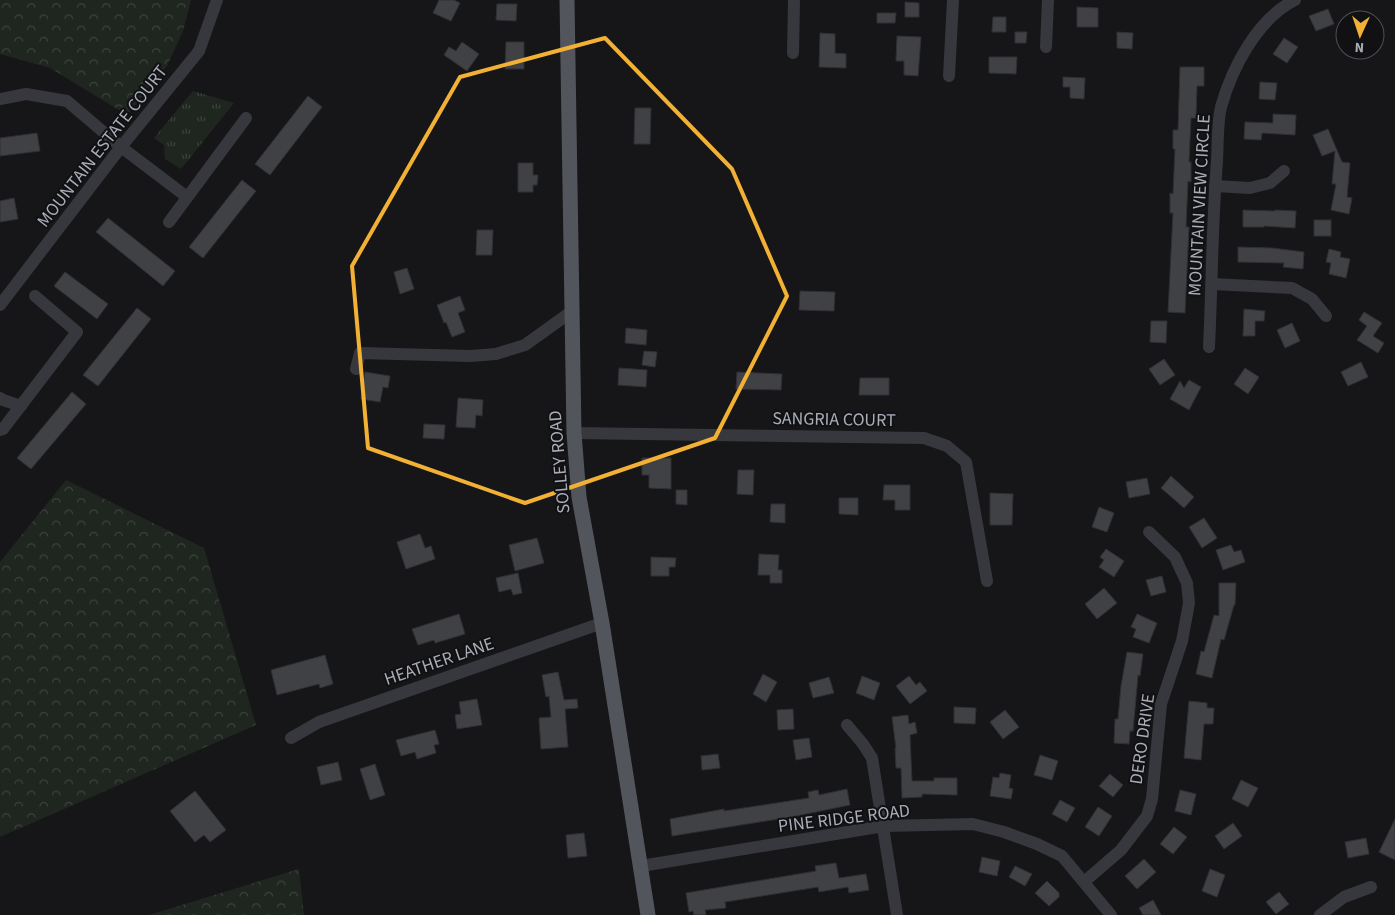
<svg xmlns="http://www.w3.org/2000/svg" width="1395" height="915" font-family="'Source Sans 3',sans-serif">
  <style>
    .forest { fill: url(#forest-crowns) }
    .park { fill: url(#park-tufts) }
    .building { fill: #404145; stroke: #303034 }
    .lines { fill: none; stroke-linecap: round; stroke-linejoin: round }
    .minor { stroke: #37383d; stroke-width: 12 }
    .major { stroke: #53555c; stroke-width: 15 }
    .marked { fill: none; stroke: #f2b134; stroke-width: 4; stroke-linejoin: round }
    .labels { text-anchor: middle; stroke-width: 4; stroke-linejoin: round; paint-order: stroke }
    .street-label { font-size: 18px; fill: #a8adb8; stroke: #111113 }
  </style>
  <defs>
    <pattern id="forest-crowns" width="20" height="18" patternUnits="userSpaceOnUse" patternTransform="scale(1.25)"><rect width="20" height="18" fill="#1e261f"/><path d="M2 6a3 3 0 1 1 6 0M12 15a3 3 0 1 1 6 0" fill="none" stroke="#3c433d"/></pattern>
    <pattern id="park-tufts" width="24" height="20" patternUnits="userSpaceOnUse" patternTransform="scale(1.25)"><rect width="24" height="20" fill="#1e261f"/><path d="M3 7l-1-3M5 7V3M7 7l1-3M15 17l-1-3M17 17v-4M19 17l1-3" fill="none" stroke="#3c433d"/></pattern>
  </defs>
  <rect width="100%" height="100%" fill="#161618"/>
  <g class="forest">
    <polygon points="0,0 191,0 183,31 167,66 127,115 50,68 0,54"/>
    <polygon points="66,480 204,548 256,725 0,837 0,562"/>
    <polygon points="299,869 304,915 149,915"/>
  </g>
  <polygon class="park" points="193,91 234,103 181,169 165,159 164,145 154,138"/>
  <g class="building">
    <polygon points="439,0 454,0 460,3 451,21 433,13"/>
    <polygon points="905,2 919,3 919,17 905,17"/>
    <polygon points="497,4 517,4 516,21 496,20"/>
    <polygon points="1077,7 1098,8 1098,27 1077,27"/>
    <polygon points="1328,9 1334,24 1316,31 1309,16"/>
    <polygon points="877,13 896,13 895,23 877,23"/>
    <polygon points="993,17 1006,17 1006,32 992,32"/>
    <polygon points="1015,32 1027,32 1026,43 1015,43"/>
    <polygon points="1117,32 1133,33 1132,49 1117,48"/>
    <polygon points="820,33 835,34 835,53 846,54 846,68 819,67"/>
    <polygon points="897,36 921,37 918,76 904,75 904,61 896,61"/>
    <polygon points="1284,38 1298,47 1287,63 1273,54"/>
    <polygon points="462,42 479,54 467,71 444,55 449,47 456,51"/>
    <polygon points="506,42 524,42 524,69 505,69"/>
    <polygon points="989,57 1017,57 1016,74 989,73"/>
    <polygon points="1180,67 1204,67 1204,86 1197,86 1196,118 1191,118 1189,162 1191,162 1191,182 1188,181 1186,227 1189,227 1185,313 1168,312 1173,213 1170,213 1170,193 1173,194 1175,149 1173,149 1173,130 1178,130"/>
    <polygon points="1063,77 1085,78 1084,99 1070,98 1070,87 1063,87"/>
    <polygon points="1260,82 1277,83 1275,100 1259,99"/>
    <polygon points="308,96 322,107 270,175 255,164"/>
    <polygon points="635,108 651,108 650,144 634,144"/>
    <polygon points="1273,114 1296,115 1295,135 1262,133 1261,140 1244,139 1245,122 1273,123"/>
    <polygon points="1328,129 1342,162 1350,163 1347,197 1352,198 1349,214 1331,210 1336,184 1332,184 1335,151 1322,156 1313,135"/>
    <polygon points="37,133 40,151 0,156 0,138"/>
    <polygon points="518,163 533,163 533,175 538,175 537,185 533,185 533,192 518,192"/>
    <polygon points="242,180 256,191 203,258 189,247"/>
    <polygon points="14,198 18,219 0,222 0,201"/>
    <polygon points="1243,210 1275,211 1275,210 1296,211 1295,228 1264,226 1264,227 1243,227"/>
    <polygon points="108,218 175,271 163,286 96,232"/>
    <rect x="1314" y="220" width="17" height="16"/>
    <polygon points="477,230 493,230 492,255 476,255"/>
    <polygon points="1238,247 1272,248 1304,252 1303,269 1283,267 1284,263 1238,262"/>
    <polygon points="1329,249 1341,252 1340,257 1350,259 1346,278 1329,274 1331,263 1326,262"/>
    <polygon points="407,268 414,289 400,294 394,272"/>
    <polygon points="65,272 108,304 97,319 54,286"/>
    <polygon points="800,291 835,292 834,311 799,310"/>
    <polygon points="460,296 465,310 458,313 465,332 452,337 446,322 444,323 437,305"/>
    <polygon points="137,308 151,319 98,386 83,375"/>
    <polygon points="1244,309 1265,311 1264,321 1255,321 1255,336 1243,336"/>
    <polygon points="1364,312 1382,323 1373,336 1384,343 1378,353 1357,340 1367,326 1359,320"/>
    <polygon points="1151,321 1167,321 1166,343 1150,342"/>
    <polygon points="1292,323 1300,341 1285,348 1277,330"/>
    <polygon points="626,328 647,330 646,345 625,343"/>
    <polygon points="644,351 657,352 655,367 642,365"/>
    <polygon points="1164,359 1175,375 1160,385 1149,369"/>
    <polygon points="1361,362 1368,377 1348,386 1341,372"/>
    <polygon points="619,368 647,370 646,387 618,385"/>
    <polygon points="1245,368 1259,377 1248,394 1234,384"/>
    <polygon points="365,372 390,376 388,388 383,387 380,402 361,399"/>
    <polygon points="737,372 782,374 781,390 736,389"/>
    <polygon points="860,378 889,378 889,395 859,395"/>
    <polygon points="1189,380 1201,387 1189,410 1170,399 1180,381 1184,388"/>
    <polygon points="72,392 86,404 31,469 17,458"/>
    <polygon points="458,398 483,400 482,416 476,415 475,428 456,427"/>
    <polygon points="424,424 445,425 444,439 423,438"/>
    <polygon points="642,458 671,458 671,489 649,488 649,475 642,475"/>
    <polygon points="738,470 754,470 753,495 737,494"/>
    <polygon points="1171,476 1194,497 1184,508 1161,488"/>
    <polygon points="1147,478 1150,494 1129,498 1126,482"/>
    <polygon points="884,485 910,485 910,510 895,510 895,500 883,500"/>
    <polygon points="676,490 687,490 687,505 676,504"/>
    <polygon points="990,493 1013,494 1012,525 990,525"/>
    <polygon points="839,498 858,498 858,515 839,514"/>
    <polygon points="771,504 785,504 785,523 770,522"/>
    <polygon points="1099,507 1114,513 1107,532 1092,527"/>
    <polygon points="1204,518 1217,538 1202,548 1189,527"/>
    <polygon points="420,534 425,548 431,546 435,559 406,569 397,542"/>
    <polygon points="537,538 544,563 515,571 509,545"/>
    <polygon points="1231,545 1234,552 1241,550 1245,562 1223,570 1216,550"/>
    <polygon points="1106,549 1124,561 1114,577 1099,567 1104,560 1100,557"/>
    <polygon points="759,554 779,555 778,570 782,570 782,583 770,583 770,575 758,575"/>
    <polygon points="651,557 676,558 675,567 669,567 669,576 651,576"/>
    <polygon points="518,573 522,593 513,595 511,589 499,592 496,578"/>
    <polygon points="1162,576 1166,592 1151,596 1146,580"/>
    <polygon points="1219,583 1236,583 1235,605 1234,605 1224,640 1221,639 1212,678 1196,674 1201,651 1204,652 1214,615 1219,616"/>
    <polygon points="1104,588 1117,603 1097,619 1085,604"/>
    <polygon points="459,614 465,634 435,643 434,640 418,645 412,629"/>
    <polygon points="1137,614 1157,623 1149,643 1133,637 1136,629 1131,627"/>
    <polygon points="1127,652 1143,654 1140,676 1138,675 1133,731 1130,731 1129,744 1114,743 1115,719 1118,719 1121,686"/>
    <polygon points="325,655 333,684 320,688 319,684 277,695 271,670"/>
    <polygon points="558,672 564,700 577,699 578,708 565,709 568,747 541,749 539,718 551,717 549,696 546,697 542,675"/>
    <polygon points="763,674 777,682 766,702 753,694"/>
    <polygon points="862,676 880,683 874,700 856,693"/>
    <polygon points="909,676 916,685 920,682 927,691 910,704 896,686"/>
    <polygon points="829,677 834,693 813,698 809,683"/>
    <polygon points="477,699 482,725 457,729 455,715 461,714 459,702"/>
    <polygon points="1189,701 1207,703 1207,708 1214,708 1213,724 1204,724 1201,760 1184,758"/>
    <polygon points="954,707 976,708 975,724 954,723"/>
    <polygon points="793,709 794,729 778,730 777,710"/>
    <polygon points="1005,710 1019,727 1003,739 990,722"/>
    <polygon points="908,715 909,724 915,722 917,733 910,735 912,781 934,781 934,778 957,778 957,795 922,794 922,797 902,798 901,768 896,768 895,748 896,748 892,717"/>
    <polygon points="435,730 439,744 434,745 436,753 417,759 415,752 401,756 396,740"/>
    <polygon points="809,738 812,757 796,760 793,740"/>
    <polygon points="718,754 720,768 702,770 701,756"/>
    <polygon points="1040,755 1058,761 1052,780 1034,775"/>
    <polygon points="338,762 342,780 321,785 317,767"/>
    <polygon points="375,764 385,795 370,800 360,769"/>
    <polygon points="1000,773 1011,775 1009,788 1013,789 1011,799 990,796 993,777 999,778"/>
    <polygon points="1110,774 1123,785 1113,797 1099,786"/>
    <polygon points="1241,780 1258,788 1248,807 1232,799"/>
    <polygon points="847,789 850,805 791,817 672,836 670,819 724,809 724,811 809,798 808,792 818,790 819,795"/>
    <polygon points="1180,790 1196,794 1191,815 1175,811"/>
    <polygon points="195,791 226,830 210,842 204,835 195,842 170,811"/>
    <polygon points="1060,800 1075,808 1067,822 1052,814"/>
    <polygon points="1098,807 1112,816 1099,836 1085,827"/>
    <polygon points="1395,819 1395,860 1379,852"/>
    <polygon points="1233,823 1242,836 1224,849 1215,836"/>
    <polygon points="1174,827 1187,837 1173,854 1160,844"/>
    <polygon points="584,833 587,856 568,858 566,835"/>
    <polygon points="1366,838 1369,854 1348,858 1345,842"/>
    <polygon points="982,857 1000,861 997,876 979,872"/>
    <polygon points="1144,859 1156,872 1137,889 1125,876"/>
    <polygon points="836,863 839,878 866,874 869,890 849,893 848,887 819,892 818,887 725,902 726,908 705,910 706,915 694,915 693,911 689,912 686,893 816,871 815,866"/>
    <polygon points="1015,866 1032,874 1025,886 1009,877"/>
    <polygon points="1210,869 1225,875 1217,897 1202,891"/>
    <polygon points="1047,881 1059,893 1059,897 1049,906 1035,893"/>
    <polygon points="1279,892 1289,904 1276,914 1266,902"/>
    <polygon points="1153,900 1161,915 1143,915 1139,908"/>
  </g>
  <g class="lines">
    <g class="minor">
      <polyline points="1046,47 1048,0"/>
      <polyline points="793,53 794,0"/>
      <polyline points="949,76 953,0"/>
      <polyline points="0,99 26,94 67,101 121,147 187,197"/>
      <polyline points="1215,186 1250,188 1270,183 1284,171"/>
      <polyline points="169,222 246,118"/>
      <polyline points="1212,284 1292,288 1312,299 1326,316"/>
      <polyline points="0,305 121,147 199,51 217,0"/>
      <path d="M1209 347C1212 285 1212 223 1217 161 1218 144 1217 124 1221 107 1232 68 1257 19 1295 0"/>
      <polyline points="356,369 360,353 471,356 496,354 525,345 571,312"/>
      <polyline points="0,398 3,400 21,406"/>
      <polyline points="0,430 3,429 77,332 35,296"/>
      <polyline points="574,433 924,438 947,446 966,462 987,581"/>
      <polyline points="847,725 863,744 872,758 897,915"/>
      <polyline points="291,738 319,722 602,623"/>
      <polyline points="641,866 884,826 973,824 1004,832 1037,844 1062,856 1111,915"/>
      <polyline points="1084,882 1121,850 1147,816 1152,799 1161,704 1182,641 1189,603 1187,583 1175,557 1149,532"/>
      <polyline points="1320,915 1344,897 1371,887"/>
    </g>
    <polyline class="major" points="567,0 574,433 579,497 602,623 648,915"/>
  </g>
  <path class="marked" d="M605 38 732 169 787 296 715 438 525 503 368 448 352 266 460 77Z"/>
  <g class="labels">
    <g class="street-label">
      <text transform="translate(102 146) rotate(-52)" y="6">MOUNTAIN ESTATE COURT</text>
      <text transform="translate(1199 205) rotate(-87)" y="6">MOUNTAIN VIEW CIRCLE</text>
      <text transform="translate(834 419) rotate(1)" y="6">SANGRIA COURT</text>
      <text transform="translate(559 462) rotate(-95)" y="6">SOLLEY ROAD</text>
      <text transform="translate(439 661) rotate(-19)" y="6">HEATHER LANE</text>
      <text transform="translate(1142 739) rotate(-82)" y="6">DERO DRIVE</text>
      <text transform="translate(844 818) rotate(-7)" y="6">PINE RIDGE ROAD</text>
    </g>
  </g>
  <g transform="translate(1360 35) rotate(183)"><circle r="24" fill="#111113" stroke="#4d4f55"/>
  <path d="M0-4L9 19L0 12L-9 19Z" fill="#f2b134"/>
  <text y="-8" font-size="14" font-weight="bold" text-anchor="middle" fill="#a8adb8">N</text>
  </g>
</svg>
